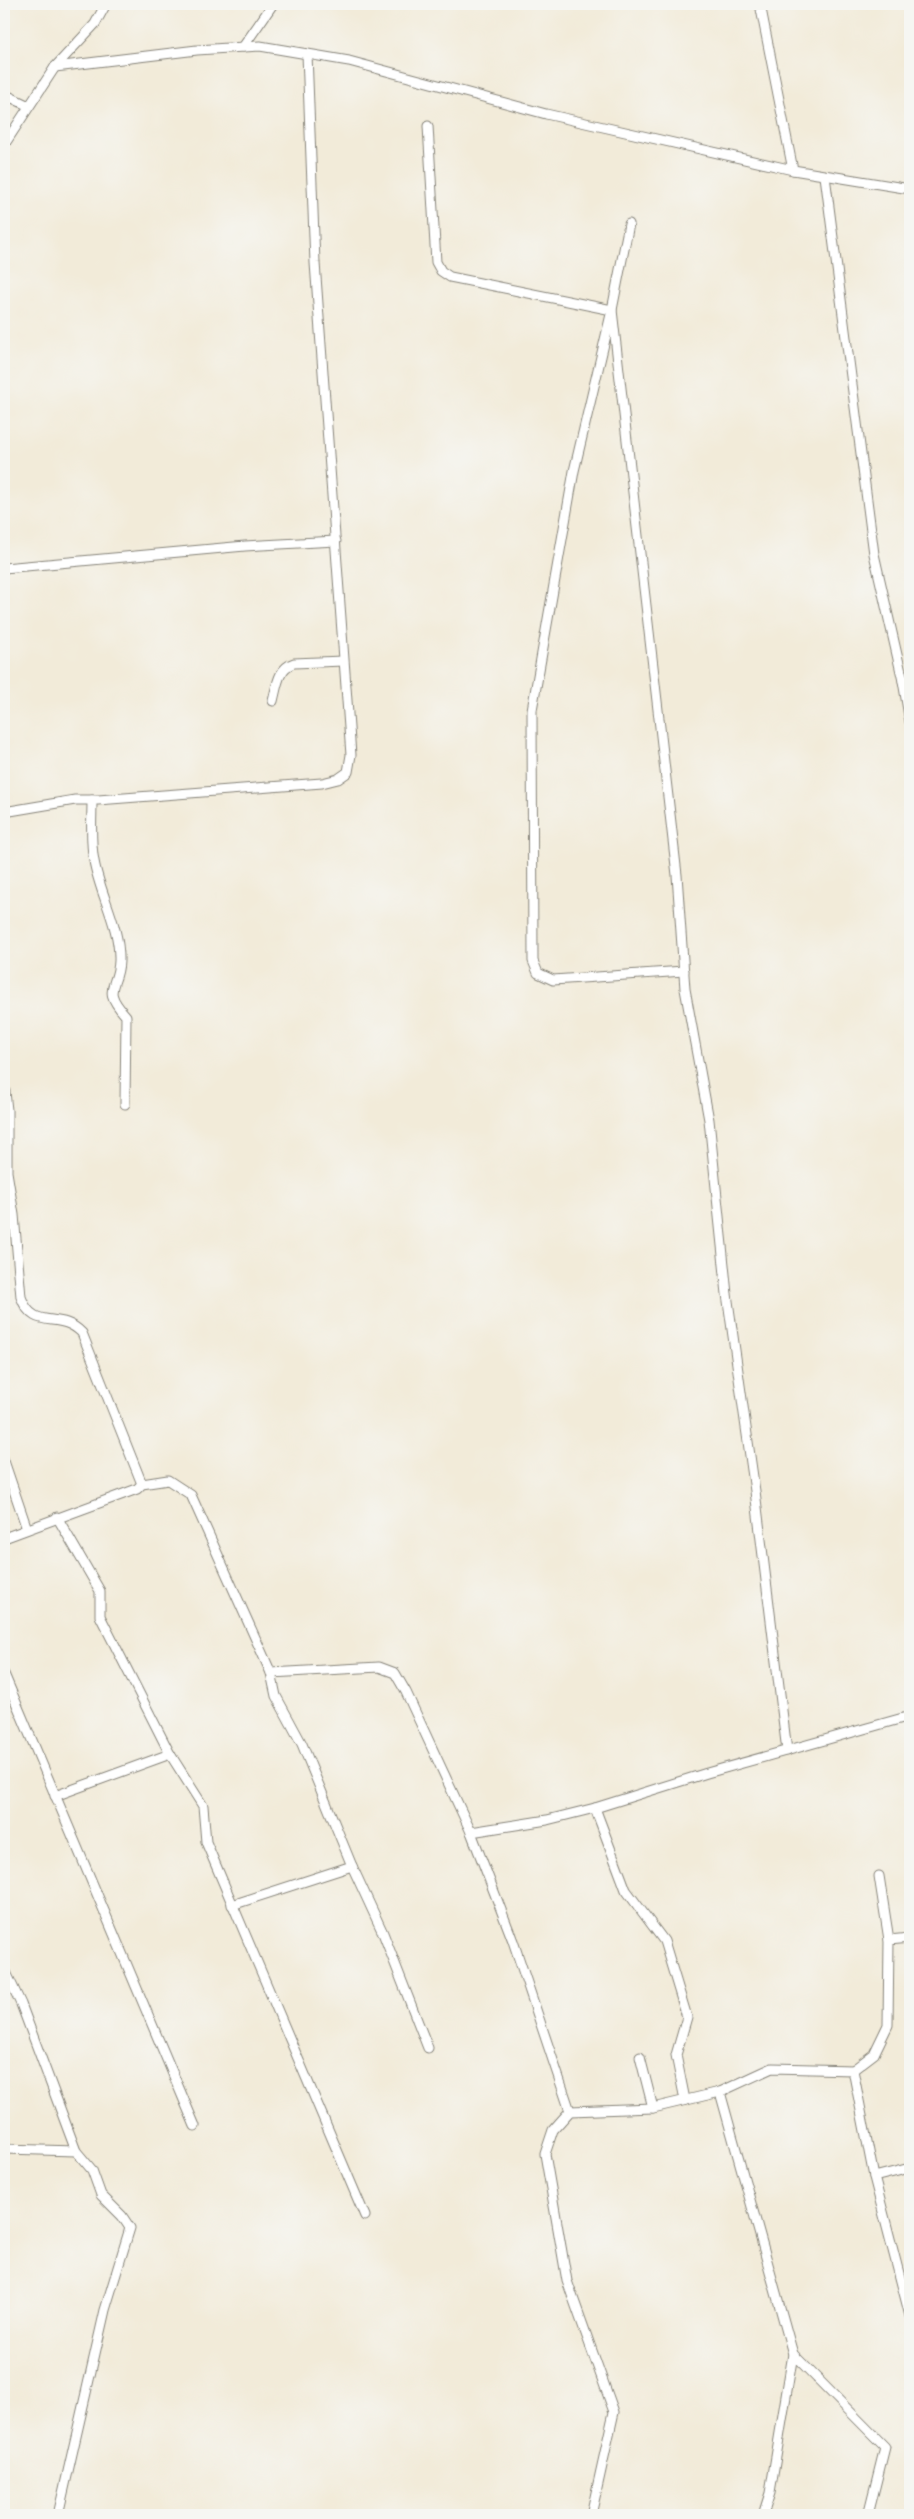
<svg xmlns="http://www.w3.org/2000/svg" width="914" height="2519" font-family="'Shantell Sans',sans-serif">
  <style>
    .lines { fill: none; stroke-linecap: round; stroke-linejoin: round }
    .street-casing { stroke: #87847a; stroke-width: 11 }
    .street { stroke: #fff; stroke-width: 9 }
  </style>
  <rect width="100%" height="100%" fill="#f6f6f2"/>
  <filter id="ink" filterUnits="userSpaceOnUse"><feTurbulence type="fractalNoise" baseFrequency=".02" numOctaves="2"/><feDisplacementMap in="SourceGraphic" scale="10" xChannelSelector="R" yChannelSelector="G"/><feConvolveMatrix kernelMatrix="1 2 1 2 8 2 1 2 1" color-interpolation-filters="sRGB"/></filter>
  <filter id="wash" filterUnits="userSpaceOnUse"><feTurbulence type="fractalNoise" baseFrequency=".0096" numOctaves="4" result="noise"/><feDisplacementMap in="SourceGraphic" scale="20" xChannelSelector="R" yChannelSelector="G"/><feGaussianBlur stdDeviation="1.12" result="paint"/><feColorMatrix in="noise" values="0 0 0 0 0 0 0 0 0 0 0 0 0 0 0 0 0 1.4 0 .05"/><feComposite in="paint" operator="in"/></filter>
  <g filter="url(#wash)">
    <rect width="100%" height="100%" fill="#f2ebd9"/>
  </g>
  <g filter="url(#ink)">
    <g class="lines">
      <g class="street-casing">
        <g id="street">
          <polyline points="760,4 793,170"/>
          <polyline points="243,47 273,4"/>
          <polyline points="55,67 197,50 260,46 349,61 546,114 793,170 910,189"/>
          <polyline points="4,94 29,106"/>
          <polyline points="428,126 436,262 441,271 450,277 612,310 677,875 685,989 709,1120 727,1294 755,1491 787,1751"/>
          <polyline points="4,145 55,67 95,24 106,4"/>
          <polyline points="825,176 874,554 903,681"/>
          <polyline points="629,224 612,310 574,471 532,710 533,961 538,973 553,980 684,971"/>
          <polyline points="4,568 245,546 336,541"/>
          <polyline points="910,679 903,681 910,722"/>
          <path d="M273 701C277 686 278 668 294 663L343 661"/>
          <path d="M92 800C92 820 90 842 94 861 100 895 120 926 119 961 118 989 100 987 126 1016L125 1104"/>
          <polyline points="4,812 75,800 98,800 322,783 338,779 348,772 351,755 315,263 307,54"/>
          <path d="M4 1083 7 1110V1172L14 1215 21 1297C34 1333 59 1309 82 1333L142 1484"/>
          <polyline points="4,1461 27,1529"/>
          <polyline points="57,1517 100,1591 100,1616 170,1754 203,1806 206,1842 365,2216"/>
          <polyline points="4,1538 137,1489 142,1484 168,1480 191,1495 271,1673 276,1696 302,1744 352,1866 383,1933 428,2048"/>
          <polyline points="271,1673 379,1667 395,1673 406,1692 471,1832 513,1941 570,2111"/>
          <polyline points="4,1674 195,2126"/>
          <polyline points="55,1796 170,1754"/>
          <polyline points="595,1808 626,1890 664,1941 687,2017 676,2055 685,2100"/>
          <polyline points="471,1832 547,1820 595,1808 707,1773 910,1716"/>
          <polyline points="879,1876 889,1940"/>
          <polyline points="232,1905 352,1866"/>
          <polyline points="4,1968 21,2004 76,2151 92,2170 101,2195 122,2216 130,2228 105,2310 58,2515"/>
          <polyline points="640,2057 653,2108 720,2092"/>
          <polyline points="853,2070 874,2054 888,2025 889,1940 910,1938"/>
          <polyline points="4,2149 76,2151"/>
          <polyline points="874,2177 910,2316"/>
          <polyline points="793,2354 885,2447 868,2515"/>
          <polyline points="591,2515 614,2412 567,2281 545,2154 553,2130 570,2111 653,2108"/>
          <polyline points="763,2515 770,2493 793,2354 720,2092 772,2068 853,2070 874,2177 910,2168"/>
        </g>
      </g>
      <use href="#street" class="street"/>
    </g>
  </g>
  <rect width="914" height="2519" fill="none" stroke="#f6f6f2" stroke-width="20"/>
</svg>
